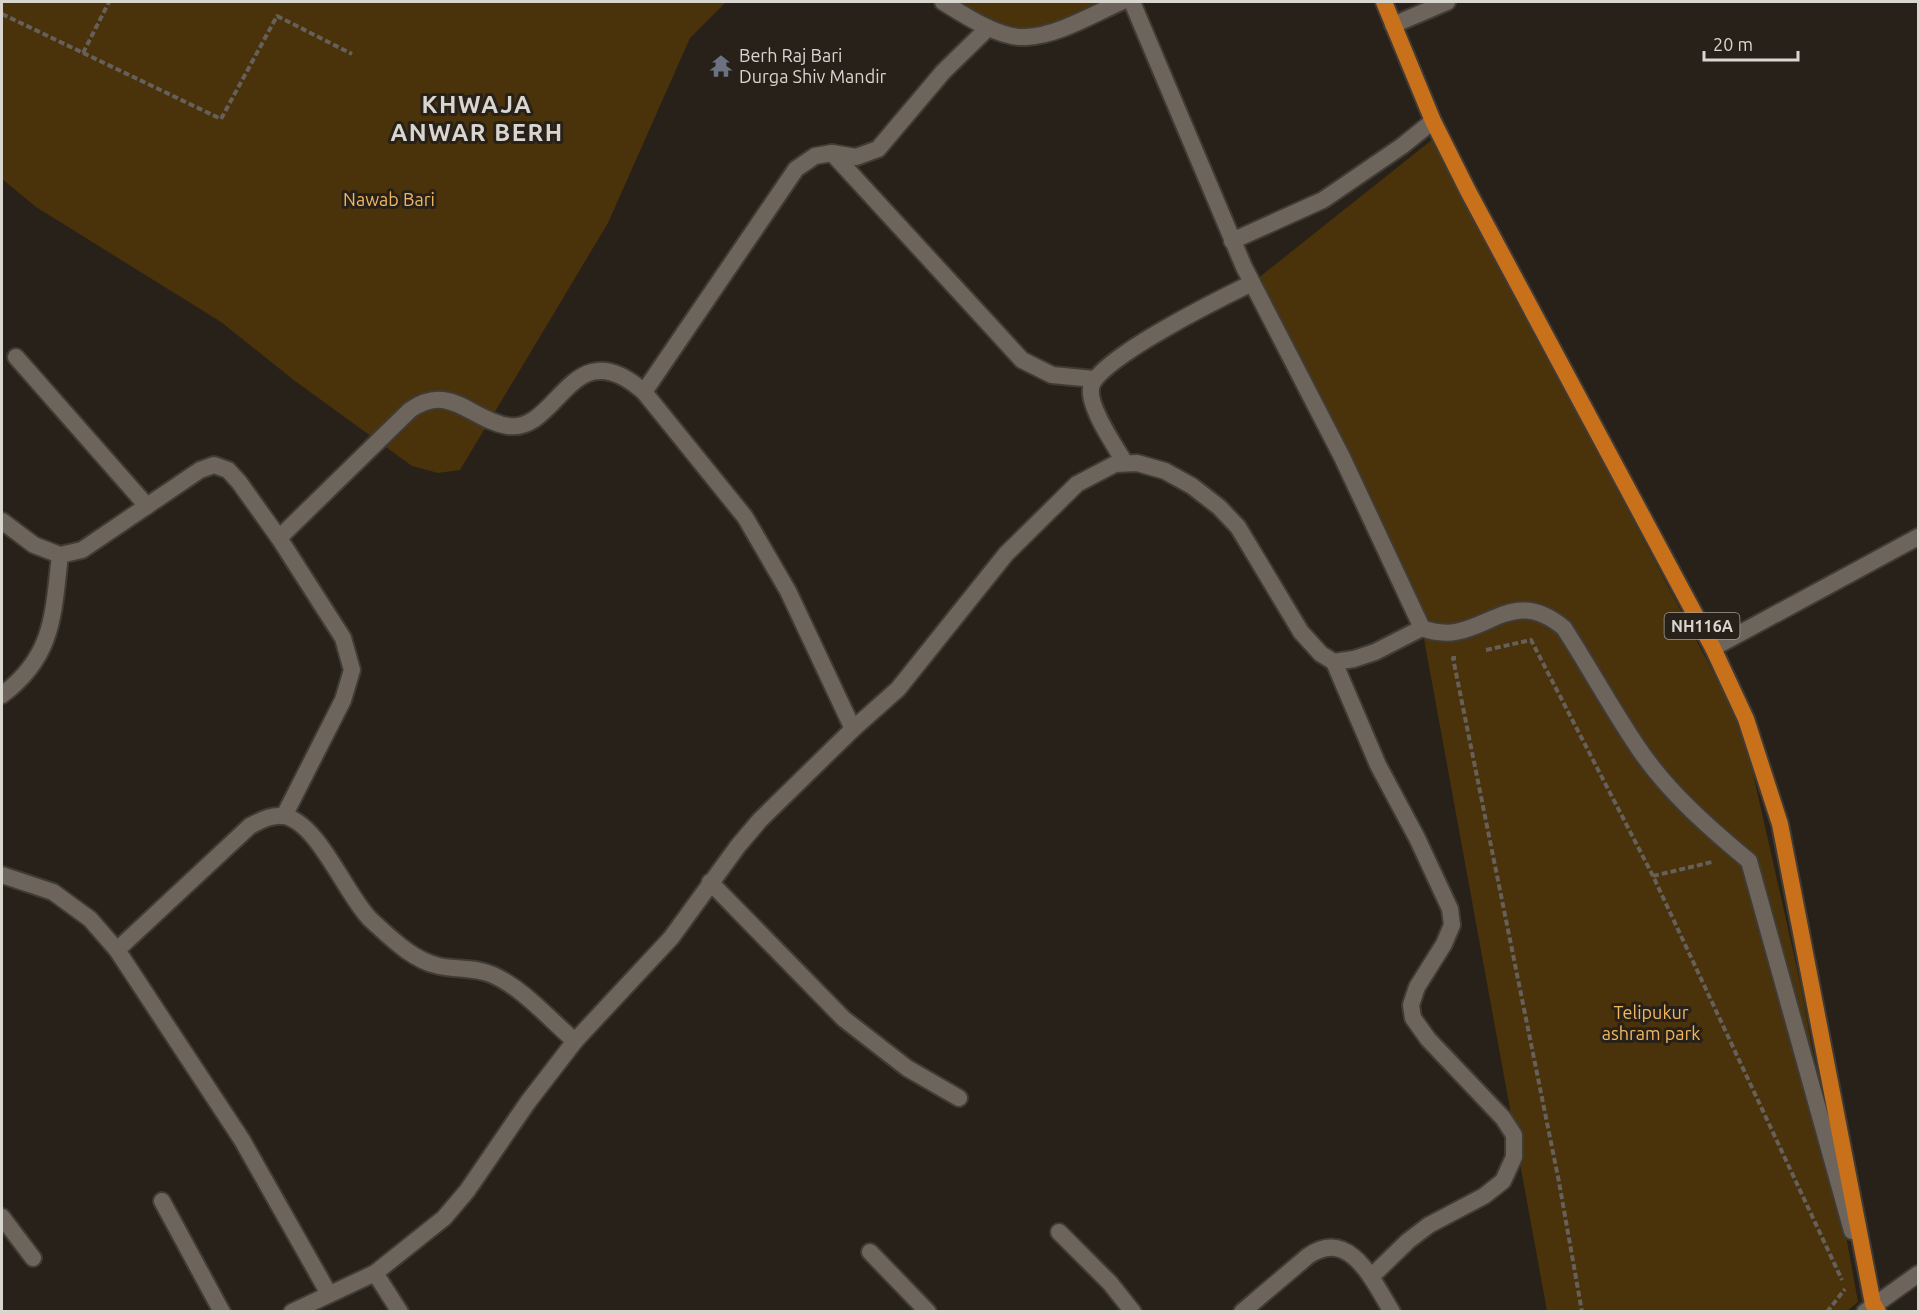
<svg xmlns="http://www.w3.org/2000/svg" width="1920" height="1313" font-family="Ubuntu,sans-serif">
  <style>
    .green { fill: #4a320a }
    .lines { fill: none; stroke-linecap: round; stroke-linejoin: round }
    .minor-casing { stroke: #403b35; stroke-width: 20 }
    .secondary-casing { stroke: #403b35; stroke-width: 20 }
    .trunk-casing { stroke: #403b35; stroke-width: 20 }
    .path { stroke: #656059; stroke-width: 4; stroke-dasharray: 6 3; stroke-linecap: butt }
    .minor { stroke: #6d655b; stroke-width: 16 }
    .secondary { stroke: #6d655b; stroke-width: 16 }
    .trunk { stroke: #c9701b; stroke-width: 16 }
    .labels { text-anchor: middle; stroke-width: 6; stroke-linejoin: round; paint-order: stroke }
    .shield { fill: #272119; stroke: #a49f98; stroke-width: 1.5 }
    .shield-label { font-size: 16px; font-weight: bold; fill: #d9d5cf }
    .poi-label { font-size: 18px; fill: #d9d5cf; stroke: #272119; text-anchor: start }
    .park-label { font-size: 18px; fill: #f1b75f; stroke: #272119 }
    .district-label { font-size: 24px; font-weight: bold; letter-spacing: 1.5px; fill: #d9d5cf; stroke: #272119 }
  </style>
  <rect width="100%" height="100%" fill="#272119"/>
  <g class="green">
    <polygon points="2,2 726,2 690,38 608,223 460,470 438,473 412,466 295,381 221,322 36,207 2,179"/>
    <polygon points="956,2 1119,2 1024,38"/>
    <polygon points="1433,139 1743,729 1801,986 1858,1302 1847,1311 1547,1311 1422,628 1252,283"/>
  </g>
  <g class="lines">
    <g class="minor-casing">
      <g id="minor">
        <path d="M943 2C964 15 1000 39 1026 37 1059 35 1091 15 1121 2"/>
        <path d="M1132 2 1244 267 1342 457 1422 628C1481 651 1506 579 1564 628 1589 667 1611 707 1637 746 1666 790 1708 827 1749 861L1852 1231"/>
        <polyline points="1393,25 1447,2"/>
        <polyline points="832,153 1022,360 1052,375 1094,379"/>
        <polyline points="1232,241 1323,200 1402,146 1433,121"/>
        <polyline points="16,357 147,506"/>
        <polyline points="644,392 796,169 815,156 832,153 856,157 878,149 943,72 988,28"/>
        <path d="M1125 463C1115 446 1088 407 1091 388 1095 360 1223 297 1252 283"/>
        <polyline points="2,521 34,545 60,555 82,550 200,470 214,465 228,470 239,482 279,538 343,638 352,670 343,700 284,816"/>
        <path d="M279 538 410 410C451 382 470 420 508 426 559 433 571 327 644 392L745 517 788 591 853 729"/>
        <polyline points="1713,648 1918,537"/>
        <polyline points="1334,662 1378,765 1417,838 1450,909 1452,925 1444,944 1417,987 1411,1005 1413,1018 1428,1039 1503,1118 1514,1135 1514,1157 1503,1181 1484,1196 1429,1225 1408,1241 1371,1277"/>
        <path d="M2 695C54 656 53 615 60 555"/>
        <polyline points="2,875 53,892 90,919 117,950 242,1140 329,1294"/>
        <polyline points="710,882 844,1019 907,1068 959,1098"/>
        <path d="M117 950 250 826C260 821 272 814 284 816 319 823 346 896 371 920 391 938 412 960 439 966 458 970 475 967 493 975 524 989 550 1020 575 1041"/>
        <polyline points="162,1201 222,1312"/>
        <polyline points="2,1217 33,1258"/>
        <polyline points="1059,1232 1110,1283 1133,1312"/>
        <polyline points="870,1252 928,1312"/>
        <polyline points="375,1273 444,1218 467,1191 528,1102 575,1041 671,938 738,846 760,820 853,729 898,689 1006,554 1077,484 1115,464 1137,463 1165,471 1192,486 1219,507 1238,527 1301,632 1321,654 1334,662 1354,659 1375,652 1422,628"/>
        <polyline points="292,1312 375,1273 400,1312"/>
        <path d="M1242 1312 1308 1256C1350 1227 1373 1281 1392 1312"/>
      </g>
    </g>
    <g class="secondary-casing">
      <polyline id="secondary" points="1865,1312 1918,1274"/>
    </g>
    <g class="trunk-casing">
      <polyline id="trunk" points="1384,2 1433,121 1468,191 1713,648 1746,719 1780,824 1873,1304 1878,1312"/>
    </g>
    <g class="path">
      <polyline points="2,14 221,119 277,16 352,54"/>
      <polyline points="83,53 109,2"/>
      <polyline points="1486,650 1531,640 1653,876 1842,1280"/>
      <polyline points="1456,658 1453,658 1559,1182 1582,1312"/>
      <polyline points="1653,876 1712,862"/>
      <polyline points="1827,1312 1845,1289"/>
    </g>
    <use href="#minor" class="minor"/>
    <use href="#secondary" class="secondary"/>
    <use href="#trunk" class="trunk"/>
  </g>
  <defs>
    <g id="temple-bare" transform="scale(1.8)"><path d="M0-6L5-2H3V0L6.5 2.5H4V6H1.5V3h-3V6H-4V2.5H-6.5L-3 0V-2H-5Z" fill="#6b7280" stroke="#272119" stroke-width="2.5" paint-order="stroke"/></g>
  </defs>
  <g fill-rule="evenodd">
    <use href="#temple-bare" x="721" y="66"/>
  </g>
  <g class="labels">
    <rect class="shield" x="1664.5" y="613" width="75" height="26" rx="4.5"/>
    <g class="shield-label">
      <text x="1702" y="632">NH116A</text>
    </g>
    <g class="poi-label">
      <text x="739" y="62">Berh Raj Bari<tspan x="739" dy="21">Durga Shiv Mandir</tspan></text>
    </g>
    <g class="park-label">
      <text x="389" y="206">Nawab Bari</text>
      <text x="1651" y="1019">Telipukur<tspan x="1651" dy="21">ashram park</tspan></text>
    </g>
    <g class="district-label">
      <text x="477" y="113">KHWAJA<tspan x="477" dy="28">ANWAR BERH</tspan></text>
    </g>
  </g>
  <rect width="1920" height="1313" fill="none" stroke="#d9d5cf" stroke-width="6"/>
  <path d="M1704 51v9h94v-9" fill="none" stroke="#d9d5cf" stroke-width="3"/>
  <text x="1713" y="51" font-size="18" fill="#d9d5cf" stroke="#272119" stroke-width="4.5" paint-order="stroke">20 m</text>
</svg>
